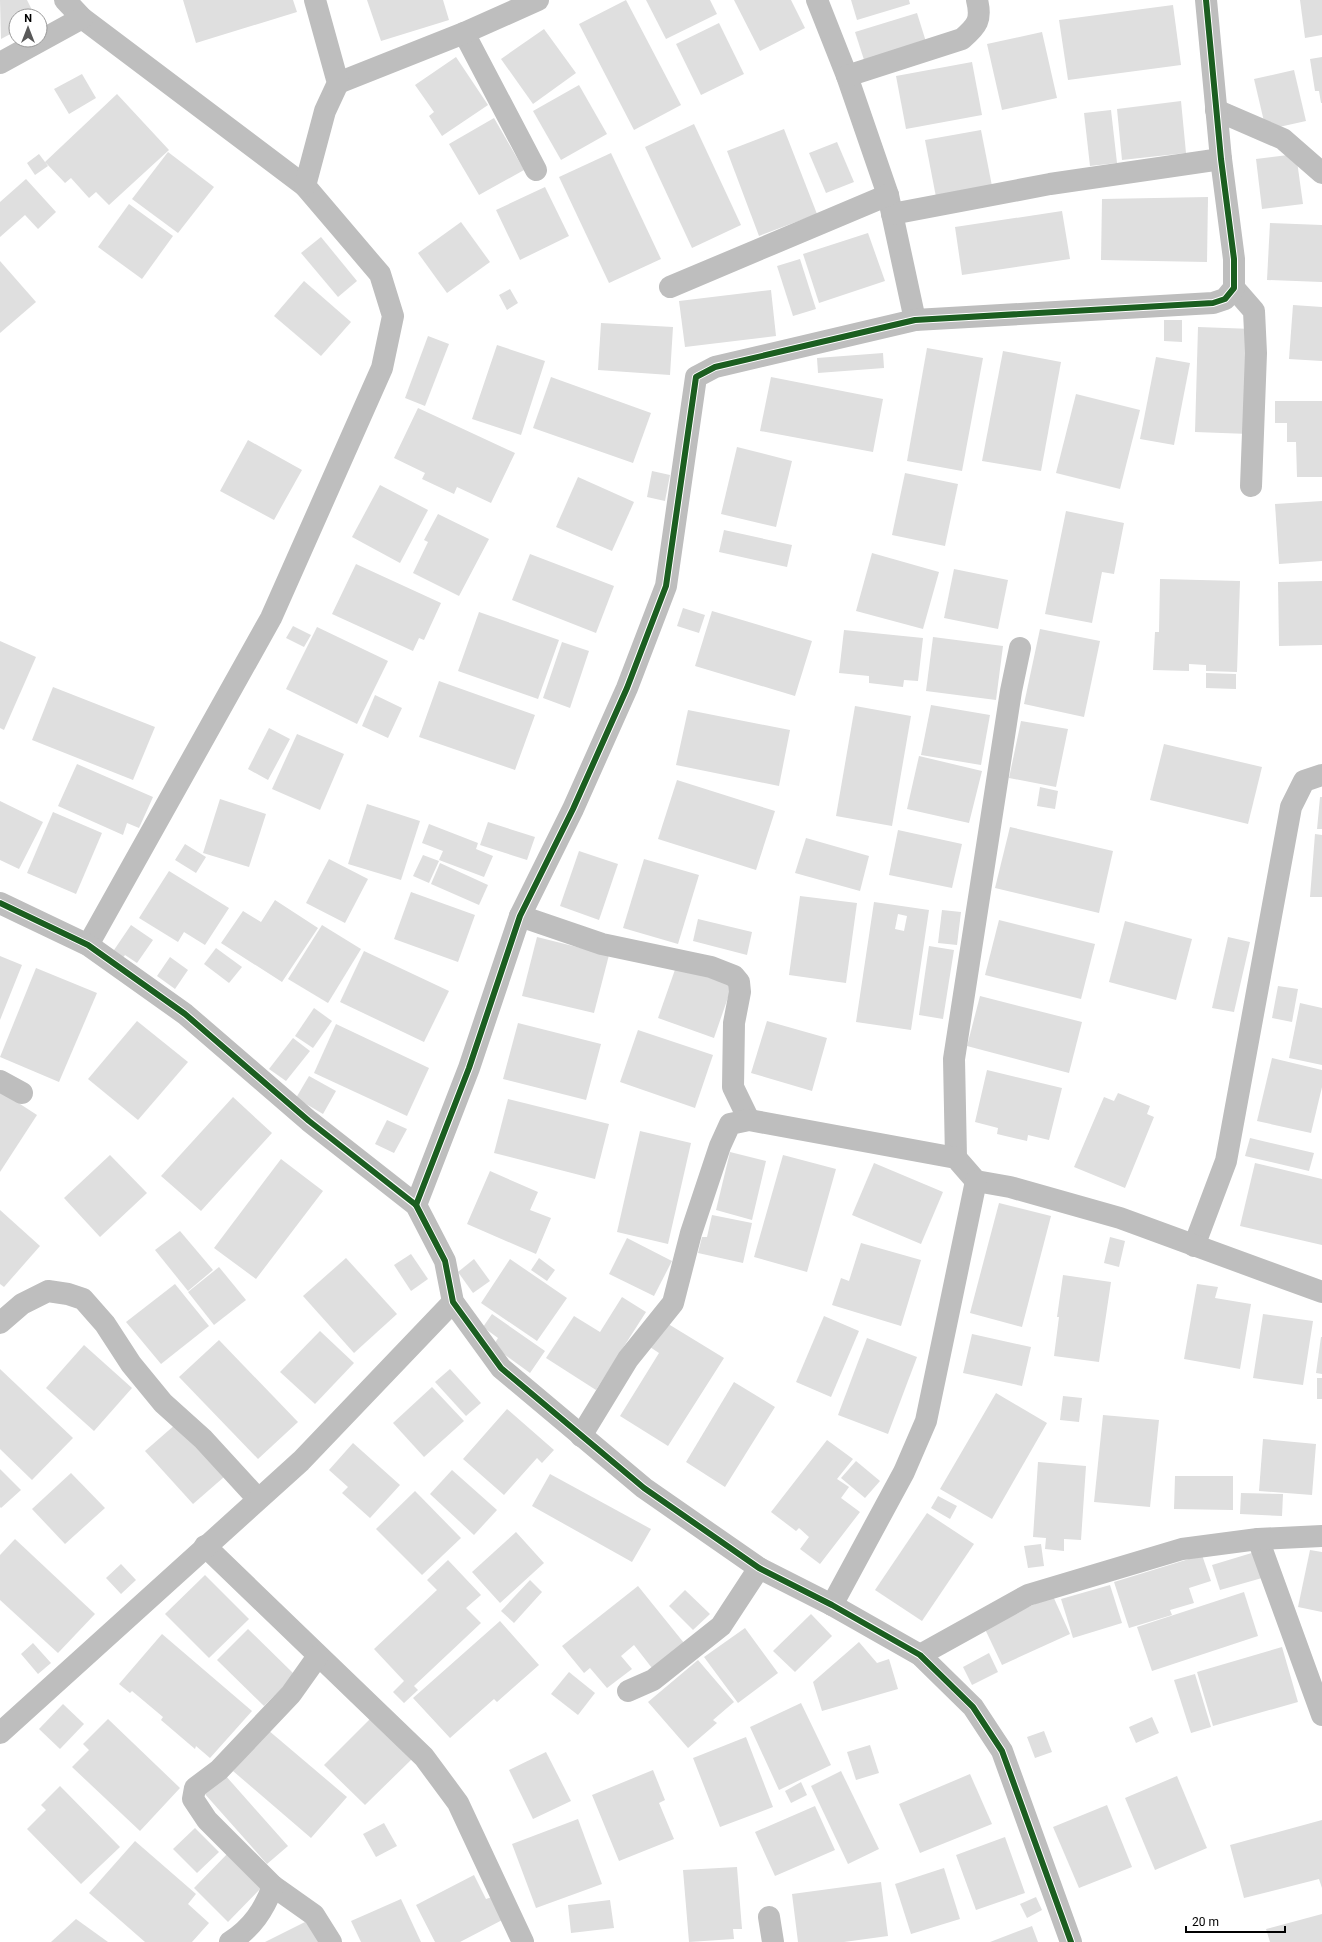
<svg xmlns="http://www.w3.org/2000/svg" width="1322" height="1942" font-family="Roboto,sans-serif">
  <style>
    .building { fill: #dfdfdf; fill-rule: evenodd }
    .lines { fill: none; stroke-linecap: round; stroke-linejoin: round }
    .minor { stroke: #bebebe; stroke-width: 22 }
    .cycleway-casing { stroke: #fff; stroke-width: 8 }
    .cycleway { stroke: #1b5e20; stroke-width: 6 }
  </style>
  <rect width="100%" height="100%" fill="#fff"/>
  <g class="building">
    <polygon points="0,0 27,0 35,16 16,16 16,31 1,39"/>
    <polygon points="183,0 293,0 297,12 196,43"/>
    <polygon points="367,0 443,0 449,20 381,41"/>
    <polygon points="626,0 681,105 634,130 579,24"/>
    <polygon points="646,0 710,0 717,14 666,39"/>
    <polygon points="734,0 791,0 805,28 760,51"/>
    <polygon points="851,0 909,0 910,4 857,20"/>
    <polygon points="1300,0 1322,0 1322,35 1305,38"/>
    <polygon points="1173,5 1181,65 1068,80 1059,20"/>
    <polygon points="917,13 927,45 865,63 855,32"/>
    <polygon points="719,23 744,74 701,95 676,44"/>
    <polygon points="544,29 576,73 533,104 501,59"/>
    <polygon points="1042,32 1057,98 1002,110 987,44"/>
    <polygon points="456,57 488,105 442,136 429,116 434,112 415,85"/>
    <polygon points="1322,57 1322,103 1321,103 1319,91 1315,91 1310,59"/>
    <polygon points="972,62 982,115 906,129 896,76"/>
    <polygon points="1294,70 1306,121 1266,130 1254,79"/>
    <polygon points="82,74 96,98 69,114 54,89"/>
    <polygon points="579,85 607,134 561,160 533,111"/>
    <polygon points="117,94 169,150 109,205 96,192 89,198 71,178 65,183 45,162 48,166 35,175 27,163 39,154 45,162"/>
    <polygon points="1181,101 1186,153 1122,160 1117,109"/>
    <polygon points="1111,110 1117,163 1090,166 1084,113"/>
    <polygon points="494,118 524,170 479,195 449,144"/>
    <polygon points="694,124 741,225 692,248 645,147"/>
    <polygon points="784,129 817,214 759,236 727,151"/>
    <polygon points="981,130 992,186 936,197 925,140"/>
    <polygon points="837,142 854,182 826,193 809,153"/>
    <polygon points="168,152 214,187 178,233 132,199"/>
    <polygon points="611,153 661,259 609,283 559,177"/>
    <polygon points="1296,154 1303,204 1262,209 1256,159"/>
    <polygon points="26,179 56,212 38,229 25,215 0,237 0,202"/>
    <polygon points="545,187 569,236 520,260 496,210"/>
    <polygon points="1208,197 1207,262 1101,260 1102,199"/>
    <polygon points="129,204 173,236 142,279 98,247"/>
    <polygon points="1062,211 1070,259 962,275 955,227"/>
    <polygon points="461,222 490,262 447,293 418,253"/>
    <polygon points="1270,223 1322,225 1322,282 1267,280"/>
    <polygon points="868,233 885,281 819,303 803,254"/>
    <polygon points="321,237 357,281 338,297 301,253"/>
    <polygon points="800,259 816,309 793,316 777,266"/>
    <polygon points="0,261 36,302 0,333"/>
    <polygon points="304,281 351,322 321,356 274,316"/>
    <polygon points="510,289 518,303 507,310 499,295"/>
    <polygon points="771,290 776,336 685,347 679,301"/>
    <polygon points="1293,305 1322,307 1322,361 1289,359"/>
    <polygon points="1164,320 1182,320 1182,342 1164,341"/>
    <polygon points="601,323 673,327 670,375 598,370"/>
    <polygon points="1198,327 1253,329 1249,434 1195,432"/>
    <polygon points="428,336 449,344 425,406 405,398"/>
    <polygon points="497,345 545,361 521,435 472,419"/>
    <polygon points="927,348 983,358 962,471 907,461"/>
    <polygon points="1003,351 1061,362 1041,471 982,461"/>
    <polygon points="883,353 884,368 818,373 817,358"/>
    <polygon points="1156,357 1190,363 1174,445 1140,439"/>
    <polygon points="551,377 651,413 633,463 533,428"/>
    <polygon points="771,377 883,399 873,452 760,431"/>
    <polygon points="1076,394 1140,410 1120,489 1056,473"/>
    <polygon points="1275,401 1322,401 1322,477 1297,477 1296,442 1287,442 1287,423 1275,423"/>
    <polygon points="418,408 515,453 491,503 457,487 454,494 422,479 425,473 394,458"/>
    <polygon points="248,440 302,470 274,520 220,491"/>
    <polygon points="737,447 792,461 776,527 721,514"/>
    <polygon points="652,471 670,475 665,501 647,497"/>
    <polygon points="905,473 958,484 945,546 892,535"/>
    <polygon points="578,477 634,502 612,551 556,527"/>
    <polygon points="380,485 428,510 400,563 352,537"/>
    <polygon points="1322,501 1322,561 1279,564 1275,504"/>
    <polygon points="1066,511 1124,523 1114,574 1102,572 1092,623 1045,614"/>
    <polygon points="438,514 489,539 459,596 413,573 428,542 424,540"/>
    <polygon points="724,530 792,545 787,567 719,552"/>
    <polygon points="872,553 939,572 923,629 856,611"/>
    <polygon points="530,554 614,586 596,633 512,600"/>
    <polygon points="356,564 441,603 424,640 419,638 413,651 332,614"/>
    <polygon points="954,569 1008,580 998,629 944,618"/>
    <polygon points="1160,579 1240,581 1237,672 1206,671 1206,665 1189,664 1189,671 1153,670 1155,632 1159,632"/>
    <polygon points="1322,581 1322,645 1279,646 1278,582"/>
    <polygon points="683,608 705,615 699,633 677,626"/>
    <polygon points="712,611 812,641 795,696 695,666"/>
    <polygon points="479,612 559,640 538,699 458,671"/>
    <polygon points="293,626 311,635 304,647 286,638"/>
    <polygon points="317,627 388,661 357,724 286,689"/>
    <polygon points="1040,629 1100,641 1084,717 1024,704"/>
    <polygon points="844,630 923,638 918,681 904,680 903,687 869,683 869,676 839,673"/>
    <polygon points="933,637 1003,646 996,700 926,691"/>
    <polygon points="0,641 36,657 4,730 0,728"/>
    <polygon points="562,642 589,651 570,708 543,698"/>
    <polygon points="1206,673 1236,674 1236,689 1206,688"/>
    <polygon points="439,681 535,715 515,770 419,737"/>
    <polygon points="53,687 155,727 133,780 32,740"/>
    <polygon points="375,695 402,708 388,738 362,726"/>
    <polygon points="931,705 990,715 981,765 921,755"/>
    <polygon points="855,706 911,716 892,826 836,816"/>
    <polygon points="688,710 790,730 779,786 676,765"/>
    <polygon points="1021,721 1068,729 1056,787 1009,778"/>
    <polygon points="269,728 290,739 268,780 248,769"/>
    <polygon points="297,734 344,754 320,810 272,789"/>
    <polygon points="1164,744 1262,767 1248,824 1150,800"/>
    <polygon points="919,756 982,771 969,823 907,809"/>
    <polygon points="77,764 153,797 139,828 127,823 123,835 58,806"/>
    <polygon points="677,780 775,811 756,870 658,839"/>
    <polygon points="1040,787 1058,791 1055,809 1037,806"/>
    <polygon points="1320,797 1322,797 1322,829 1317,829"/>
    <polygon points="220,799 266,814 249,867 203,853"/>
    <polygon points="0,801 43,822 19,869 0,860"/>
    <polygon points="367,804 420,821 401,880 348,864"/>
    <polygon points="53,812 102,833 76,894 27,873"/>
    <polygon points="488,822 535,837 527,860 480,845"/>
    <polygon points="429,824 478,843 476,849 493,856 484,877 439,860 443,851 422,843"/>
    <polygon points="1010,827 1113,851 1099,913 995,888"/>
    <polygon points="898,830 962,844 952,888 889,875"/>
    <polygon points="1315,834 1322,835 1322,897 1310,897"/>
    <polygon points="806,838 869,856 860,891 795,873"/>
    <polygon points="185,844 206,857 196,873 175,860"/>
    <polygon points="579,851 618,864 599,920 560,906"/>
    <polygon points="423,855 439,861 429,883 413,876"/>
    <polygon points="329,859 368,879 345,923 306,903"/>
    <polygon points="644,859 699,875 678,944 623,928"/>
    <polygon points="440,863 488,885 479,905 431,884"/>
    <polygon points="169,871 229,908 205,945 184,932 178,942 139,918"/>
    <polygon points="411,892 475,915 458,962 394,939"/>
    <polygon points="800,896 857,903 846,983 789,975"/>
    <polygon points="275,900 318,928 282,982 221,943 243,911 261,922"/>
    <path d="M874 902 929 910 911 1030 856 1022ZM898 914 907 916 904 931 895 929Z"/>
    <polygon points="942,910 961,912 957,945 938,943"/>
    <polygon points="698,919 752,932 747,955 693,941"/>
    <polygon points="999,920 1095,944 1081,999 985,975"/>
    <polygon points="1125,921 1192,939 1176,1000 1109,982"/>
    <polygon points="131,925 153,940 137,963 125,955 122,959 112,953"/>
    <polygon points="322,925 361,949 328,1003 288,979"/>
    <polygon points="537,937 609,955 594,1013 522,996"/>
    <polygon points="1228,937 1250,942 1234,1012 1212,1008"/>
    <polygon points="929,946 954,950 943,1019 919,1015"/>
    <polygon points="216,948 242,967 229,983 204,964"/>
    <polygon points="364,951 449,991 424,1042 340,1002"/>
    <polygon points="0,956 22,965 0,1020"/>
    <polygon points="170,957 188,970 175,989 157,976"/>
    <polygon points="677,964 733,983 714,1038 658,1018"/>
    <polygon points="36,968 97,993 59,1082 0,1057"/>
    <polygon points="1278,986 1298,989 1292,1022 1272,1018"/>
    <polygon points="980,996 1082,1022 1069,1073 967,1046"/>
    <polygon points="1300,1003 1322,1008 1322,1065 1289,1058"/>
    <polygon points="314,1008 332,1021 313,1048 295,1036"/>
    <polygon points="137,1021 188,1062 138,1120 88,1079"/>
    <polygon points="767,1021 827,1038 812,1091 751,1073"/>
    <polygon points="518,1023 601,1044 586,1100 503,1079"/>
    <polygon points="336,1024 429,1068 407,1116 314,1073"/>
    <polygon points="638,1030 713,1055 695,1108 620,1082"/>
    <polygon points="293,1038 310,1051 286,1081 269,1069"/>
    <polygon points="1272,1058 1322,1070 1322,1087 1311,1133 1257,1121"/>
    <polygon points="987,1070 1062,1088 1049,1140 1028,1135 1027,1141 997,1134 998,1128 975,1122"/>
    <polygon points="309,1076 336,1091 323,1114 296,1098"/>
    <polygon points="0,1091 37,1115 0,1172"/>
    <polygon points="1118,1093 1150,1106 1147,1114 1154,1117 1125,1188 1074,1167 1104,1097 1114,1101"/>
    <polygon points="233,1097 272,1133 201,1211 161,1176"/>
    <polygon points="508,1099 609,1124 595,1179 494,1153"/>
    <polygon points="387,1120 407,1129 394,1153 375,1144"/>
    <polygon points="640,1131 691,1143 668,1244 617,1232"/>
    <polygon points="1250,1138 1314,1153 1309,1171 1245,1156"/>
    <polygon points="730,1152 766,1161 752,1220 716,1210"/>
    <polygon points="110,1155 147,1193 100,1237 64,1198"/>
    <polygon points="783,1155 836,1169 807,1272 754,1257"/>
    <polygon points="281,1159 323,1191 256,1279 214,1248"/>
    <polygon points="874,1163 943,1192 921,1244 852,1215"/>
    <polygon points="1255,1163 1322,1179 1322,1245 1240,1226"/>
    <polygon points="490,1171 538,1192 530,1210 551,1218 536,1254 467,1224"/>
    <polygon points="999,1203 1051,1216 1022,1327 970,1313"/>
    <polygon points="0,1210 40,1246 4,1287 0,1284"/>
    <polygon points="712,1215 752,1223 743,1263 698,1253 702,1237 707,1237"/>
    <polygon points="180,1231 213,1270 188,1291 155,1250"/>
    <polygon points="1110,1237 1125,1241 1119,1267 1104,1263"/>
    <polygon points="627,1238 672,1261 654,1296 609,1274"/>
    <polygon points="861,1243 921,1260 901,1326 832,1305 841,1278 849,1281"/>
    <polygon points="411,1254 428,1279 411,1291 394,1265"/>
    <polygon points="346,1258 397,1314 354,1353 303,1296"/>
    <polygon points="539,1258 555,1270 547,1281 531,1270"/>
    <polygon points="474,1259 490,1281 473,1293 458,1272"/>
    <polygon points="510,1259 567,1298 537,1341 481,1303"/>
    <polygon points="219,1267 246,1300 214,1325 188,1292"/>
    <polygon points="1063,1275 1111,1282 1099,1362 1054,1356 1059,1317 1057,1317"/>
    <polygon points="175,1284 209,1326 161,1364 126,1322"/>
    <polygon points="1197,1284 1218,1287 1215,1298 1251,1304 1240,1369 1184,1359"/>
    <polygon points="622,1297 646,1312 596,1390 546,1358 574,1316 600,1332"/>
    <polygon points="492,1314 545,1351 530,1373 493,1346 498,1338 483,1327"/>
    <polygon points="1263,1314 1313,1321 1303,1385 1253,1378"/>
    <polygon points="824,1316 859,1331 831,1397 796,1382"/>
    <polygon points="665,1322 724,1358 668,1446 620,1416 659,1353 650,1347"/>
    <polygon points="320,1331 354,1363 315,1404 280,1372"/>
    <polygon points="972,1334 1031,1347 1022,1386 963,1373"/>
    <polygon points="1321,1337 1322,1337 1322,1374 1316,1373"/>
    <polygon points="867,1338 917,1357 888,1434 838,1415"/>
    <polygon points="219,1340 298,1422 258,1459 179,1377"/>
    <polygon points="84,1345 132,1388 94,1431 46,1388"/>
    <polygon points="0,1369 73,1438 32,1480 0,1449"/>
    <polygon points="450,1369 481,1403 466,1416 435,1382"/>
    <rect x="1317" y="1378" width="5" height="21"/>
    <polygon points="734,1382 775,1407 725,1487 686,1462"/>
    <polygon points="432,1387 464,1421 424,1457 393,1423"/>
    <polygon points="996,1393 1047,1423 992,1519 940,1489"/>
    <polygon points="1063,1396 1082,1398 1079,1422 1060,1420"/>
    <polygon points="507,1409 554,1450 542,1463 537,1458 504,1495 463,1459"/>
    <polygon points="1103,1415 1159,1420 1150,1507 1094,1502"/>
    <polygon points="176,1424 224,1477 193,1504 145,1451"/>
    <polygon points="1263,1439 1316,1444 1312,1495 1259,1491"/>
    <polygon points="827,1440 853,1459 837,1479 849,1487 841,1498 860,1512 820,1564 800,1549 809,1537 799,1528 796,1531 771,1512"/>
    <polygon points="353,1443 400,1485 370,1518 342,1493 348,1487 329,1470"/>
    <polygon points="856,1461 880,1481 865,1498 841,1478"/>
    <polygon points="1038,1462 1086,1466 1081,1540 1064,1539 1064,1551 1045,1549 1046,1538 1033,1537"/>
    <polygon points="0,1469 21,1490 1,1508 0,1507"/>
    <polygon points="452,1470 497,1510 474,1535 430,1494"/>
    <polygon points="71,1473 105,1508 65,1544 32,1509"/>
    <polygon points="550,1474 651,1529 632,1562 532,1506"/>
    <polygon points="1175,1476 1233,1476 1233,1510 1174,1509"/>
    <polygon points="415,1491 461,1538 422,1575 376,1529"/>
    <polygon points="1241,1493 1283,1494 1282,1516 1240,1514"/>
    <polygon points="938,1496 957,1506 950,1519 931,1508"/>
    <polygon points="927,1513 974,1544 922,1621 875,1590"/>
    <polygon points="516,1532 544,1563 500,1603 472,1572"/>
    <polygon points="15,1539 95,1614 58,1653 0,1600 0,1555"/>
    <polygon points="1041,1544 1044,1566 1028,1568 1024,1546"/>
    <polygon points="1310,1550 1322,1552 1322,1612 1298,1607"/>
    <polygon points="1255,1552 1262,1578 1220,1590 1212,1565"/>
    <polygon points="1202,1555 1211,1581 1189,1588 1194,1603 1170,1610 1172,1615 1129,1628 1114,1582"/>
    <polygon points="448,1560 481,1595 466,1608 481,1623 414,1686 418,1690 404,1703 393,1692 404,1681 374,1649 437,1590 427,1580"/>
    <polygon points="121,1564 136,1580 121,1594 106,1578"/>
    <polygon points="205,1575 249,1619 209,1658 165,1614"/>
    <polygon points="530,1580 542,1592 514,1623 501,1611"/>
    <polygon points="1110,1585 1122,1623 1073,1638 1061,1599"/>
    <polygon points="638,1586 684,1643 652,1668 634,1645 621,1656 632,1669 607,1688 590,1668 584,1673 562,1646"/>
    <polygon points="685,1590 710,1614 693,1630 669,1606"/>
    <polygon points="1244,1592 1258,1636 1152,1671 1137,1627"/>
    <polygon points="1053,1596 1070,1634 1002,1665 984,1627"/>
    <polygon points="811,1614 832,1636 795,1672 773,1651"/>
    <polygon points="500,1621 539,1665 497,1702 494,1699 450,1738 413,1698"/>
    <polygon points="745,1628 778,1673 738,1703 704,1657"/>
    <polygon points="248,1629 295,1675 264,1706 217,1660"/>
    <polygon points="162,1634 252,1711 210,1758 196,1746 195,1749 161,1720 163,1717 132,1691 130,1693 119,1684"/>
    <polygon points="859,1642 877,1663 889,1659 898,1689 822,1711 813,1682"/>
    <polygon points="33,1643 51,1663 38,1674 21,1654"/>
    <polygon points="1282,1647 1298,1702 1213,1726 1197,1672"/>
    <polygon points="989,1653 998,1672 972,1685 963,1667"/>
    <polygon points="698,1660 734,1702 713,1720 717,1723 688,1748 648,1702"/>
    <polygon points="569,1672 595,1693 578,1715 551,1694"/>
    <polygon points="1195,1674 1211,1727 1191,1733 1174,1680"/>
    <polygon points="801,1703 831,1765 779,1790 750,1727"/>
    <polygon points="63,1704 84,1724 60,1749 39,1729"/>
    <polygon points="1152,1717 1159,1733 1136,1743 1129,1727"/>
    <polygon points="371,1718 413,1758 365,1805 324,1765"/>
    <polygon points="108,1719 180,1788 140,1831 72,1767 89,1750 83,1744"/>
    <polygon points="268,1730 347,1797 311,1838 233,1771"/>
    <polygon points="1044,1731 1052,1752 1035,1758 1027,1737"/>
    <polygon points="746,1737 773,1807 720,1827 693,1758"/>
    <polygon points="870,1745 879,1773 856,1780 847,1752"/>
    <polygon points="546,1752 571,1801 533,1819 509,1770"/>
    <polygon points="653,1770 665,1800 659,1803 674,1839 619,1861 592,1795"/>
    <polygon points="841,1771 879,1849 848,1864 811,1786"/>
    <polygon points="970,1774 992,1824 920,1853 899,1804"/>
    <polygon points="225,1775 288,1846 267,1864 204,1793"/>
    <polygon points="1177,1776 1207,1848 1155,1870 1125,1798"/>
    <polygon points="801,1782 807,1795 791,1803 785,1791"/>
    <polygon points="60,1786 120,1847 81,1884 27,1829 46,1810 41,1805"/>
    <polygon points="1107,1805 1132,1867 1079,1888 1053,1827"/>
    <polygon points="815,1806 835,1850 775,1876 755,1832"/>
    <polygon points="578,1819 602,1884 536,1908 512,1844"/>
    <polygon points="1322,1820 1322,1888 1319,1879 1244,1898 1230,1845"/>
    <polygon points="384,1823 397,1846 376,1857 363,1834"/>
    <polygon points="195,1828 219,1852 197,1873 173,1849"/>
    <polygon points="1005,1837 1025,1893 976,1910 956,1855"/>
    <polygon points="135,1841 196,1894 188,1904 209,1923 192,1942 145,1942 89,1893"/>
    <polygon points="230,1851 264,1885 228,1922 194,1888"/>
    <polygon points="737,1867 742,1929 733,1929 734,1939 689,1942 683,1870"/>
    <polygon points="944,1868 960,1919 911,1934 895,1884"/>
    <polygon points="474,1875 486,1899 495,1896 506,1918 460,1942 435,1942 416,1905"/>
    <polygon points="881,1882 888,1936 844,1942 798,1942 792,1894"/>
    <polygon points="1036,1897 1042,1910 1027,1918 1020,1904"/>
    <polygon points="401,1899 421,1942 361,1942 351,1921"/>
    <polygon points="610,1900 614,1928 571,1933 568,1905"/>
    <polygon points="1322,1914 1322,1942 1270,1942 1266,1929"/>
    <polygon points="76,1919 108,1942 51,1942"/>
    <polygon points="311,1919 324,1942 265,1942"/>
    <polygon points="1032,1926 1038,1942 990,1942"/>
  </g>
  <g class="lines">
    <g class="minor">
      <polyline points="65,0 82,18 305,186 380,274 393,316 382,368 271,618 88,945"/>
      <polyline points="817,0 847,76 888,195 915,320"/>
      <polyline points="464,33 536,170"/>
      <polyline points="0,63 82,18"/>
      <path d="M847 76 962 39C977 26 982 20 977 0"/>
      <polyline points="338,83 464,33 538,0"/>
      <polyline points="1216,110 1283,139 1322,173"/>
      <polyline points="305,186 325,111 338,83 315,0"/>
      <polyline points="892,214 1050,184 1221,159"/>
      <polyline points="670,287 888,195"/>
      <polyline points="1234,288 1254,311 1256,353 1251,486"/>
      <polyline points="0,903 88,945 185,1014 309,1121 416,1205 445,1261 453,1302 501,1368 644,1488 759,1568 832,1605 920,1655 973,1707 1002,1751 1071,1942"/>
      <polyline points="520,916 602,944 711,967 734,976 739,982 740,992 734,1023 733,1087 749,1120"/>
      <polyline points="0,1081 22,1093"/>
      <polyline points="956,1158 954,1059 1011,691 1020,648"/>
      <polyline points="416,1205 469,1068 520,916 573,809 627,688 666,586 696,377 715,367 915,320 1213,303 1225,299 1234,288 1234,259 1221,159 1206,0"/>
      <polyline points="1194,1246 1226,1161 1291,807 1304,781 1322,775"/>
      <polyline points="0,1323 22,1304 48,1291 68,1294 83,1299 105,1324 131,1364 163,1403 203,1439 258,1499"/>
      <polyline points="581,1436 628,1359 673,1303 691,1233 720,1146 730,1124 749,1120 956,1158 976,1181 1010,1187 1120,1218 1322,1292"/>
      <polyline points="1258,1539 1322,1715"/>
      <polyline points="205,1546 424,1757 458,1803 523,1942"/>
      <polyline points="832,1605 904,1472 926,1421 976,1181"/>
      <polyline points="920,1655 1028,1595 1182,1549 1258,1539 1322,1536"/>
      <polyline points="628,1691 653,1680 721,1626 759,1568"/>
      <polyline points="0,1733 301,1461 453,1302"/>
      <polyline points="273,1886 314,1915 331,1942"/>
      <polyline points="769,1917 773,1942"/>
      <path d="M230 1942C252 1928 264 1910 273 1886L207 1820 193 1799 195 1788 219 1770 291 1694 318 1656"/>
    </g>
    <g class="cycleway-casing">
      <g id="cycleway">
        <polyline points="0,903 88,945 185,1014 309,1121 416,1205 445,1261 453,1302 501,1368 644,1488 759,1568 832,1605 920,1655 973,1707 1002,1751 1071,1942"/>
        <polyline points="416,1205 469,1068 520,916 573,809 627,688 666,586 696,377 715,367 915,320 1213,303 1225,299 1234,288 1234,259 1221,159 1206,0"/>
      </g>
    </g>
    <use href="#cycleway" class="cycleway"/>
  </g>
  <g transform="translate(28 28)"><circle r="19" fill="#ffffff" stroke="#999999"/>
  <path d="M0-3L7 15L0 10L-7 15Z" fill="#595959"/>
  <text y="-6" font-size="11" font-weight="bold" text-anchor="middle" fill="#000000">N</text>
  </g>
  <path d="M1186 1926v6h99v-6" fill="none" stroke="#000000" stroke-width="2"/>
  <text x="1192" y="1926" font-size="12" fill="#000000" stroke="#ffffff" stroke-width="3" paint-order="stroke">20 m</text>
</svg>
